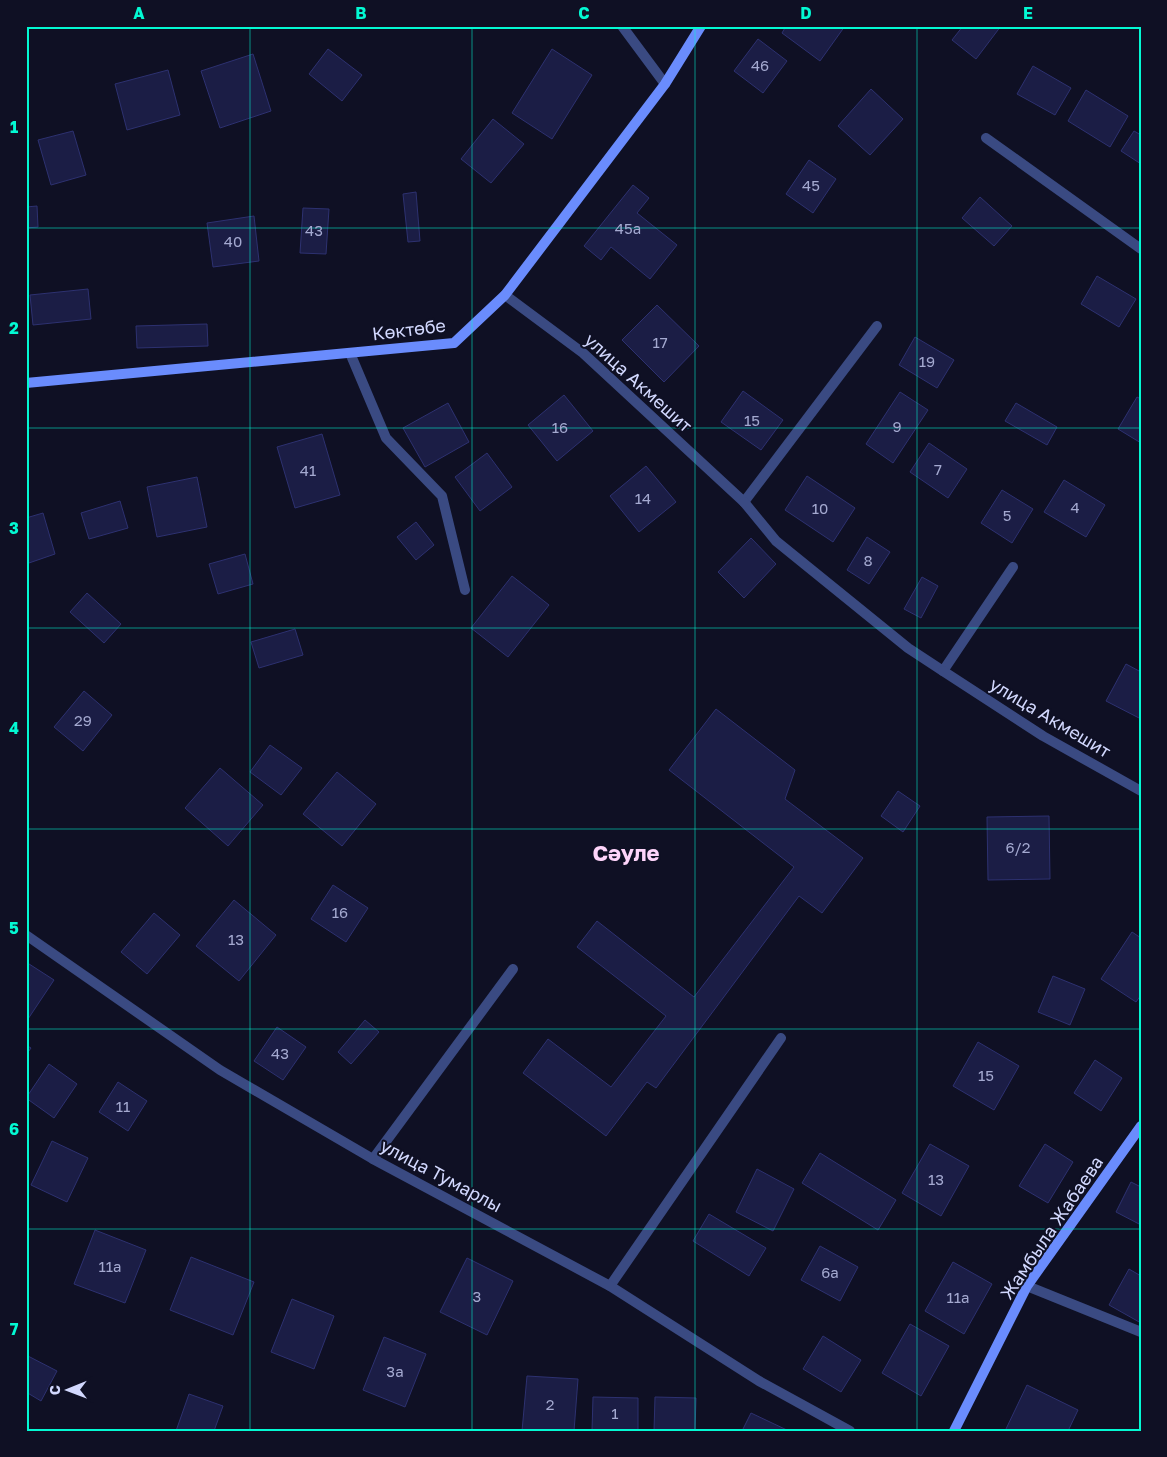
<svg xmlns="http://www.w3.org/2000/svg" width="1167" height="1457" font-family="'Golos Text',sans-serif">
  <style>
    .building { fill: #1b1d45; stroke: #2d3170 }
    .lines { fill: none; stroke-linecap: round; stroke-linejoin: round }
    .lane { stroke: #3a4a82; stroke-width: 10 }
    .street { stroke: #3a4a82; stroke-width: 10 }
    .secondary { stroke: #6a8cfd; stroke-width: 10 }
    .grid { fill: none; stroke: #03f9d3; stroke-width: 1; stroke-opacity: 0.55 }
    .labels { text-anchor: middle; stroke-width: 4; stroke-linejoin: round; paint-order: stroke }
    .number-label { font-size: 15px; fill: #a4a9d0 }
    .street-label { font-size: 18px; fill: #d2d8fe; stroke: #0f1024 }
    .district-label { font-size: 22px; font-weight: bold; fill: #fed4fa; stroke: #0f1024 }
    .neatline { fill: none; stroke: #03f9d3; stroke-width: 2 }
    .grid-label { font-size: 16px; text-anchor: middle; font-weight: bold; fill: #03f9d3 }
  </style>
  <rect width="100%" height="100%" fill="#0f1024"/>
  <g class="building">
    <polygon points="786,26 845,26 820,61 782,33"/>
    <polygon points="963,26 1001,26 976,59 952,40"/>
    <polygon points="758,39 787,61 763,93 734,71"/>
    <polygon points="328,49 362,75 342,101 309,74"/>
    <polygon points="552,49 592,75 552,139 512,113"/>
    <polygon points="253,54 271,111 220,128 201,71"/>
    <polygon points="1033,66 1071,88 1055,115 1017,94"/>
    <polygon points="168,70 180,115 127,130 115,84"/>
    <polygon points="871,89 903,119 870,155 838,126"/>
    <polygon points="1086,90 1128,116 1110,147 1068,121"/>
    <polygon points="493,119 524,144 491,183 461,159"/>
    <polygon points="73,131 86,175 51,185 38,140"/>
    <polygon points="1134,131 1141,135 1141,164 1121,151"/>
    <polygon points="809,160 836,179 813,213 786,194"/>
    <polygon points="633,185 649,198 637,213 677,245 650,279 611,247 601,260 584,246"/>
    <polygon points="416,192 420,241 408,242 403,194"/>
    <polygon points="980,197 1012,226 994,246 962,218"/>
    <polygon points="37,206 38,227 26,228 26,207"/>
    <polygon points="303,208 329,209 326,254 300,253"/>
    <polygon points="254,216 259,261 213,267 207,223"/>
    <polygon points="1097,276 1136,299 1119,327 1081,304"/>
    <polygon points="88,289 91,319 33,325 30,295"/>
    <polygon points="657,305 699,346 664,382 622,340"/>
    <polygon points="207,324 208,346 137,348 136,326"/>
    <polygon points="915,337 954,360 937,388 899,365"/>
    <polygon points="743,391 783,420 761,450 721,422"/>
    <polygon points="900,392 928,410 893,463 866,444"/>
    <polygon points="564,395 593,431 557,461 528,425"/>
    <polygon points="1137,397 1141,399 1141,443 1118,429"/>
    <polygon points="448,403 469,442 425,467 403,428"/>
    <polygon points="1016,403 1057,427 1047,445 1005,421"/>
    <polygon points="322,434 340,495 295,508 277,447"/>
    <polygon points="929,443 967,469 948,498 910,472"/>
    <polygon points="487,453 512,487 480,511 455,477"/>
    <polygon points="646,466 676,502 639,532 610,496"/>
    <polygon points="807,476 855,508 833,542 785,510"/>
    <polygon points="197,477 207,527 157,537 147,487"/>
    <polygon points="1064,480 1105,505 1086,537 1044,512"/>
    <polygon points="1002,490 1033,509 1012,543 981,523"/>
    <polygon points="120,501 128,528 89,539 81,513"/>
    <polygon points="43,513 55,554 26,564 26,518"/>
    <polygon points="416,522 434,545 416,560 397,537"/>
    <polygon points="867,537 890,552 869,584 847,570"/>
    <polygon points="751,538 776,564 744,598 718,572"/>
    <polygon points="245,554 253,584 218,594 209,564"/>
    <polygon points="512,576 549,605 508,657 471,628"/>
    <polygon points="922,577 938,586 921,618 904,609"/>
    <polygon points="87,593 121,624 104,643 70,612"/>
    <polygon points="295,629 303,655 259,668 251,642"/>
    <polygon points="1126,664 1141,672 1141,719 1106,701"/>
    <polygon points="84,691 112,715 83,751 54,727"/>
    <polygon points="716,709 795,770 785,799 863,858 822,913 799,896 656,1088 647,1082 606,1136 523,1073 548,1039 611,1087 666,1016 577,947 597,921 694,997 794,867 669,770"/>
    <polygon points="270,745 302,768 281,795 250,772"/>
    <polygon points="220,768 263,805 228,846 185,808"/>
    <polygon points="337,772 376,804 342,846 303,814"/>
    <polygon points="898,791 920,806 903,832 881,816"/>
    <polygon points="1049,816 1050,879 988,880 987,817"/>
    <polygon points="333,885 368,908 346,942 311,919"/>
    <polygon points="234,900 276,935 239,981 196,946"/>
    <polygon points="154,913 180,935 147,974 121,952"/>
    <polygon points="1132,932 1141,938 1141,995 1136,1002 1101,979"/>
    <polygon points="26,962 54,980 26,1022"/>
    <polygon points="1053,976 1085,989 1070,1025 1038,1012"/>
    <polygon points="365,1020 379,1032 351,1064 338,1052"/>
    <polygon points="277,1027 306,1047 283,1080 254,1061"/>
    <polygon points="978,1042 1019,1066 994,1110 953,1086"/>
    <polygon points="26,1045 31,1048 26,1055"/>
    <polygon points="1095,1060 1122,1078 1101,1111 1074,1093"/>
    <polygon points="49,1064 77,1084 54,1118 26,1098"/>
    <polygon points="118,1082 147,1101 128,1131 99,1112"/>
    <polygon points="52,1141 88,1158 67,1202 31,1185"/>
    <polygon points="930,1144 969,1166 941,1216 902,1193"/>
    <polygon points="1045,1144 1073,1162 1048,1203 1019,1186"/>
    <polygon points="820,1153 896,1200 878,1230 802,1183"/>
    <polygon points="757,1169 794,1189 773,1231 736,1212"/>
    <polygon points="1131,1182 1141,1187 1141,1225 1116,1212"/>
    <polygon points="709,1214 766,1248 749,1276 693,1241"/>
    <polygon points="95,1230 146,1250 125,1303 74,1284"/>
    <polygon points="820,1246 858,1267 840,1301 801,1280"/>
    <polygon points="191,1257 254,1282 233,1335 170,1310"/>
    <polygon points="467,1258 513,1281 487,1335 440,1312"/>
    <polygon points="953,1262 992,1284 964,1334 925,1311"/>
    <polygon points="1129,1269 1141,1276 1141,1323 1109,1305"/>
    <polygon points="292,1299 334,1316 314,1369 271,1352"/>
    <polygon points="910,1324 949,1346 921,1396 882,1373"/>
    <polygon points="823,1336 861,1360 841,1392 803,1369"/>
    <polygon points="384,1337 426,1354 405,1407 363,1390"/>
    <polygon points="26,1355 57,1371 41,1401 26,1392"/>
    <polygon points="527,1376 578,1379 574,1431 522,1431"/>
    <polygon points="1027,1385 1078,1410 1068,1431 1005,1431"/>
    <polygon points="189,1394 223,1406 214,1431 176,1431"/>
    <polygon points="593,1397 638,1398 638,1431 592,1431"/>
    <polygon points="655,1397 696,1398 695,1431 654,1431"/>
    <polygon points="751,1413 789,1431 742,1431"/>
  </g>
  <g class="lines">
    <g class="lane">
      <polyline points="350,353 386,438 442,496 465,590"/>
      <polyline points="373,1159 513,969"/>
      <polyline points="610,1286 781,1038"/>
    </g>
    <g class="street">
      <polyline points="622,26 665,84"/>
      <polyline points="986,138 1141,249"/>
      <polyline points="505,295 583,353 744,502 877,326"/>
      <polyline points="744,502 776,541 908,648 943,671 1013,567"/>
      <polyline points="943,671 1043,736 1141,791"/>
      <polyline points="26,935 220,1070 373,1159 610,1286 759,1381 850,1431"/>
      <polyline points="1027,1286 1141,1332"/>
    </g>
    <g class="secondary">
      <polyline points="26,383 454,343 505,295 665,84 701,26"/>
      <polyline points="954,1431 1027,1286 1141,1126"/>
    </g>
  </g>
  <path class="grid" d="M250 26V1431M472 26V1431M695 26V1431M917 26V1431M26 228H1141M26 428H1141M26 628H1141M26 829H1141M26 1029H1141M26 1229H1141"/>
  <g class="labels">
    <g class="number-label">
      <text x="760" y="71">46</text>
      <text x="811" y="191">45</text>
      <text x="628" y="234">45а</text>
      <text x="314" y="236">43</text>
      <text x="233" y="247">40</text>
      <text x="660" y="348">17</text>
      <text x="927" y="367">19</text>
      <text x="752" y="426">15</text>
      <text x="897" y="432">9</text>
      <text x="560" y="433">16</text>
      <text x="938" y="475">7</text>
      <text x="308" y="476">41</text>
      <text x="643" y="504">14</text>
      <text x="1075" y="513">4</text>
      <text x="820" y="514">10</text>
      <text x="1007" y="521">5</text>
      <text x="868" y="566">8</text>
      <text x="83" y="726">29</text>
      <text x="1018" y="853">6/2</text>
      <text x="340" y="918">16</text>
      <text x="236" y="945">13</text>
      <text x="280" y="1059">43</text>
      <text x="986" y="1081">15</text>
      <text x="123" y="1112">11</text>
      <text x="936" y="1185">13</text>
      <text x="110" y="1272">11а</text>
      <text x="830" y="1278">6а</text>
      <text x="477" y="1302">3</text>
      <text x="958" y="1303">11а</text>
      <text x="395" y="1377">3а</text>
      <text x="550" y="1410">2</text>
      <text x="615" y="1419">1</text>
    </g>
    <g class="street-label">
      <text transform="translate(409 330) rotate(-7)" y="6">Көктөбе</text>
      <text transform="translate(638 383) rotate(42)" y="6">улица Акмешит</text>
      <text transform="translate(1050 718) rotate(31)" y="6">улица Акмешит</text>
      <text transform="translate(441 1176) rotate(28)" y="6">улица Тумарлы</text>
      <text transform="translate(1052 1228) rotate(-56)" y="6">Жамбыла Жабаева</text>
    </g>
    <g class="district-label">
      <text x="626" y="861">Сәуле</text>
    </g>
  </g>
  <rect width="1167" height="1457" fill="none" stroke="#0f1024" stroke-width="55"/>
  <g transform="translate(68 1390) rotate(269)" stroke="#0f1024" stroke-width="4" paint-order="stroke">
  <path d="M0-4L9 19L0 12L-9 19Z" fill="#d2d8fe"/>
  <text y="-8" font-size="14" font-weight="bold" text-anchor="middle" fill="#d2d8fe">С</text>
  </g>
  <rect x="28" y="28" width="1112" height="1402" class="neatline"/>
  <g class="grid-label">
    <text x="139" y="19">A</text>
    <text x="361" y="19">B</text>
    <text x="584" y="19">C</text>
    <text x="806" y="19">D</text>
    <text x="1028" y="19">E</text>
    <text x="14" y="133">1</text>
    <text x="14" y="334">2</text>
    <text x="14" y="534">3</text>
    <text x="14" y="734">4</text>
    <text x="14" y="934">5</text>
    <text x="14" y="1135">6</text>
    <text x="14" y="1335">7</text>
  </g>
</svg>
